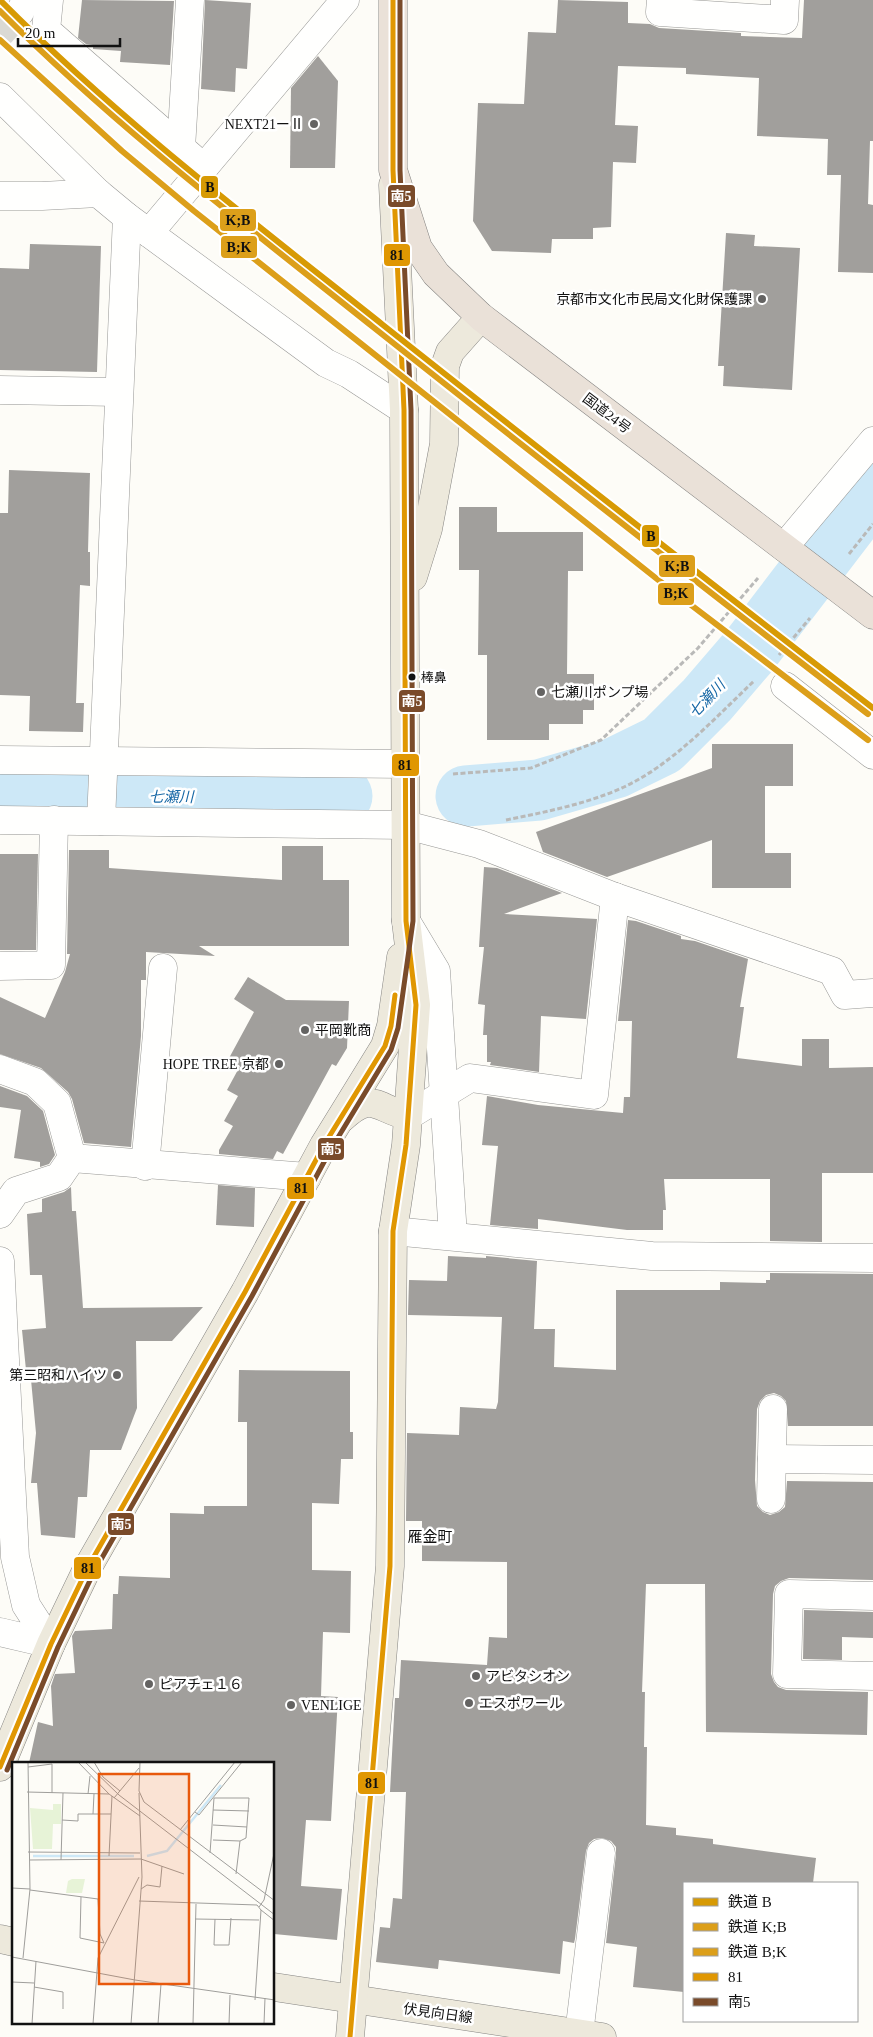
<svg xmlns="http://www.w3.org/2000/svg" width="873" height="2037" font-family="'Times New Roman','Noto Sans JP',serif">
  <style>
    .lines { fill: none; stroke-linecap: round; stroke-linejoin: round }
    .river { stroke: #cde8f7; stroke-width: 61 }
    .building { fill: #a19f9c }
    .minor-tunnel { stroke: #dad9d4; stroke-width: 28; stroke-dasharray: 28 14; stroke-linecap: butt }
    .minor-casing { stroke: #979795; stroke-width: 29 }
    .major-casing { stroke: #858482; stroke-width: 29 }
    .highway-casing { stroke: #858482; stroke-width: 29 }
    .path { stroke: #b9b9b8; stroke-width: 3; stroke-dasharray: 5 2.5; stroke-linecap: butt }
    .minor { stroke: #fffffe; stroke-width: 28 }
    .major { stroke: #ede9dc; stroke-width: 28 }
    .highway { stroke: #eae1d8; stroke-width: 28 }
    .bus-1-casing { stroke: #fff; stroke-width: 9 }
    .bus-2-casing { stroke: #fff; stroke-width: 9 }
    .bus-1 { stroke: #e09702; stroke-width: 5 }
    .bus-2 { stroke: #7a4b2a; stroke-width: 5 }
    .rail-1-casing { stroke: #fff; stroke-width: 10 }
    .rail-2-casing { stroke: #fff; stroke-width: 10 }
    .rail-3-casing { stroke: #fff; stroke-width: 10 }
    .rail-1 { stroke: #d79a04; stroke-width: 6 }
    .rail-2 { stroke: #dc9f1a; stroke-width: 6 }
    .rail-3 { stroke: #dc9f1a; stroke-width: 6 }
    .poi-dot { fill: #646362; stroke: #fff; stroke-width: 2 }
    .bus-dot { fill: #111; stroke: #fff; stroke-width: 2 }
    .labels { text-anchor: middle; stroke-width: 5; stroke-linejoin: round; paint-order: stroke }
    .bus-label { font-size: 13px; fill: #111; stroke: #fff; text-anchor: start }
    .poi-label { font-size: 14px; fill: #111; stroke: #fff; text-anchor: start }
    .street-label { font-size: 14px; fill: #111; stroke: #fff }
    .water-label { font-size: 15px; font-style: italic; fill: #1768a6; stroke: #fff }
    .neighbourhood-label { font-size: 15px; fill: #111; stroke: #fff }
    .inset-river { fill: none; stroke: #cde8f7; stroke-width: 2.5 }
    .inset-road { fill: none; stroke: #9f9e9b; stroke-width: 1 }
    .view { fill: #e8590c; fill-opacity: 0.15; stroke: #e8590c; stroke-width: 2.5 }
    .inset-edge { fill: none; stroke: #111; stroke-width: 2.5 }
    .line-badge { stroke: #fff; stroke-width: 2 }
    .badge-label { font-size: 14px; text-anchor: middle; font-weight: bold; fill: #fff }
    .pale-badge-label { font-size: 14px; text-anchor: middle; font-weight: bold; fill: #111 }
  </style>
  <rect width="100%" height="100%" fill="#fdfcf7"/>
  <g class="lines">
    <g class="river">
      <polyline points="466,796 539,790 615,768 662,745 707,700 750,650 873,489"/>
      <polyline points="0,798 342,796"/>
    </g>
  </g>
  <g class="building">
    <polygon points="82,0 174,1 170,65 120,62 121,51 93,49 93,45 86,44 78,38"/>
    <polygon points="205,0 251,3 247,69 236,68 235,92 201,89"/>
    <polygon points="558,0 628,2 628,23 650,24 659,28 741,33 741,36 802,38 804,0 873,0 873,141 870,141 868,204 873,205 873,273 838,272 841,175 827,175 828,139 757,136 759,78 686,74 686,68 618,66 615,125 638,126 636,163 613,162 611,227 593,228 593,239 552,239 551,253 492,251 473,221 478,103 524,104 528,32 556,33"/>
    <polygon points="318,56 338,81 335,168 290,168 291,88"/>
    <polygon points="726,233 755,235 754,246 800,248 792,390 723,386 724,366 718,366"/>
    <polygon points="30,244 101,246 97,372 0,370 0,268 29,269"/>
    <polygon points="9,470 90,473 88,552 90,552 90,586 80,585 76,703 84,703 83,732 29,731 30,696 0,695 0,513 8,513"/>
    <polygon points="459,507 497,507 497,532 583,532 583,571 568,571 567,674 594,674 594,710 583,710 583,724 549,724 549,740 487,740 487,655 478,655 479,570 459,570"/>
    <polygon points="712,744 793,744 793,786 765,786 765,853 791,853 791,888 712,888 712,840 607,877 543,852 536,832 712,768"/>
    <polygon points="282,846 323,846 323,880 349,880 349,946 199,946 215,956 146,952 146,980 141,980 141,1036 131,1147 84,1143 72,1099 68,1092 41,1068 0,1054 0,997 45,1018 65,972 70,954 67,954 69,850 109,850 109,868 282,880"/>
    <polygon points="0,854 38,854 36,950 0,950"/>
    <polygon points="484,867 497,868 562,893 504,914 597,919 586,1019 541,1016 539,1072 490,1065 491,1062 487,1062 487,1035 483,1035 485,1005 478,1004 484,947 479,947"/>
    <polygon points="628,920 636,921 681,936 681,939 695,941 748,959 740,1007 744,1007 737,1058 802,1066 802,1039 829,1039 829,1068 873,1067 873,1173 822,1173 822,1242 770,1241 770,1179 664,1179 666,1210 663,1210 663,1230 627,1230 538,1219 538,1229 490,1225 498,1146 482,1145 487,1096 538,1105 623,1113 624,1097 630,1097 632,1021 618,1021"/>
    <polygon points="248,977 286,1000 349,1001 347,1048 336,1066 332,1064 283,1154 277,1151 273,1159 219,1154 219,1150 233,1126 224,1121 238,1096 227,1090 240,1066 228,1060 254,1012 234,999"/>
    <polygon points="0,1086 27,1096 43,1111 55,1155 49,1164 40,1167 40,1162 14,1158 21,1110 0,1107"/>
    <polygon points="218,1185 255,1188 254,1227 216,1225"/>
    <polygon points="71,1187 72,1211 76,1211 83,1308 203,1307 172,1341 136,1341 137,1408 121,1450 90,1450 87,1497 78,1497 75,1538 41,1535 37,1483 31,1483 36,1433 30,1369 26,1370 22,1330 46,1328 42,1275 30,1275 27,1214 42,1212 42,1199 64,1192"/>
    <polygon points="448,1256 486,1258 486,1256 537,1261 534,1329 555,1329 554,1367 616,1370 616,1290 720,1290 720,1282 766,1283 766,1280 770,1280 770,1273 873,1274 873,1426 788,1426 786,1401 781,1396 774,1393 766,1395 760,1401 757,1409 755,1480 757,1506 763,1512 770,1515 779,1512 785,1507 787,1481 873,1482 873,1580 789,1578 781,1581 775,1586 773,1594 771,1674 774,1682 778,1687 786,1690 868,1692 867,1735 706,1732 705,1584 646,1584 642,1692 645,1692 644,1747 647,1747 646,1825 676,1828 676,1835 713,1839 713,1844 816,1858 813,1883 684,1883 684,1992 633,1987 637,1947 606,1943 616,1854 616,1847 611,1841 602,1838 594,1839 589,1843 586,1851 575,1939 574,1943 563,1941 560,1974 439,1960 438,1969 376,1962 380,1927 390,1928 393,1898 402,1899 406,1792 390,1792 395,1698 399,1698 401,1660 487,1665 489,1637 507,1638 507,1562 422,1561 422,1521 406,1521 407,1433 459,1435 460,1407 496,1409 498,1402 502,1317 408,1315 409,1280 447,1281"/>
    <polygon points="239,1370 350,1371 350,1432 353,1432 353,1459 341,1459 339,1504 312,1503 312,1570 351,1571 350,1633 323,1632 321,1696 338,1697 331,1821 306,1820 301,1886 342,1889 337,1940 274,1934 274,1763 29,1763 38,1722 53,1726 51,1686 55,1674 75,1673 72,1636 75,1631 112,1629 113,1594 118,1594 119,1576 170,1578 170,1513 204,1514 204,1506 247,1506 247,1422 238,1422"/>
    <polygon points="804,1610 873,1612 873,1638 842,1637 842,1660 803,1659"/>
  </g>
  <g class="lines">
    <polyline class="minor-tunnel" points="0,34 20,12"/>
    <g class="minor-casing">
      <g id="minor">
        <polyline points="49,0 46,30 204,168"/>
        <polyline points="661,0 660,12 784,20 785,0"/>
        <polyline points="20,12 26,0"/>
        <polyline points="0,97 98,193 127,217 326,363 349,374 404,410"/>
        <polyline points="181,148 190,0"/>
        <polyline points="0,196 42,196 98,193"/>
        <polyline points="149,233 345,0"/>
        <polyline points="0,390 119,392"/>
        <polyline points="784,547 873,441"/>
        <polyline points="785,686 873,755"/>
        <polyline points="0,760 405,764"/>
        <polyline points="0,820 406,825 479,844 615,897 832,971 845,995 873,993"/>
        <polyline points="101,821 127,217"/>
        <polyline points="406,921 436,971 453,1236"/>
        <polyline points="0,966 51,965 54,820"/>
        <polyline points="0,1069 35,1082 57,1103 72,1158"/>
        <polyline points="408,1116 470,1078 594,1095 615,897"/>
        <polyline points="145,1166 163,968"/>
        <polyline points="0,1214 16,1191 59,1177 72,1158 307,1177"/>
        <polyline points="393,1231 652,1256 873,1258"/>
        <polyline points="0,1261 15,1557 26,1605 51,1644 0,1632"/>
        <polyline points="772,1459 873,1460"/>
        <polyline points="771,1499 773,1409"/>
        <polyline points="873,1596 789,1594 787,1674 873,1676"/>
        <polyline points="579,2034 601,1853"/>
      </g>
    </g>
    <g class="major-casing">
      <g id="major">
        <polyline points="413,577 428,529 444,444 445,366 450,352 481,317"/>
        <path d="M342 1118C373 1090 375 1108 408 1116"/>
        <polyline points="0,1767 51,1644 88,1567 245,1292 324,1145 385,1046 391,1026 401,957"/>
        <polyline points="0,1939 14,1942"/>
        <polyline points="274,1987 602,2037"/>
        <polyline points="350,2037 390,1566 393,1231 406,1145 416,1005 406,921 404,410 393,185"/>
      </g>
    </g>
    <g class="highway-casing">
      <polyline id="highway" points="393,0 393,170 418,248 436,274 481,317 873,615"/>
    </g>
    <g class="path">
      <polyline points="849,554 873,524"/>
      <polyline points="779,655 810,618"/>
      <polyline points="453,774 531,768 601,740 698,648 758,578"/>
      <path d="M506 820C545 812 587 804 624 787 673 764 715 718 754 681"/>
    </g>
    <use href="#minor" class="minor"/>
    <use href="#major" class="major"/>
    <use href="#highway" class="highway"/>
    <g class="bus-1-casing">
      <g id="bus-1">
        <polyline points="0,1767 51,1644 88,1567 245,1292 324,1145 385,1046 391,1026 395,995"/>
        <polyline points="350,2037 390,1566 393,1231 406,1145 416,1005 406,921 404,410 393,170 393,0"/>
      </g>
    </g>
    <g class="bus-2-casing">
      <polyline id="bus-2" points="7,1770 58,1647 95,1570 252,1296 331,1149 391,1050 398,1028 413,921 411,410 400,170 400,0"/>
    </g>
    <use href="#bus-1" class="bus-1"/>
    <use href="#bus-2" class="bus-2"/>
    <g class="rail-1-casing">
      <path id="rail-1" d="M0 0C118 119 252 221 383 325 546 454 708 582 873 708"/>
    </g>
    <g class="rail-2-casing">
      <path id="rail-2" d="M0 11C115 126 245 225 373 327 537 457 702 587 868 714"/>
    </g>
    <g class="rail-3-casing">
      <polyline id="rail-3" points="0,40 122,151 194,211 657,579 868,740"/>
    </g>
    <use href="#rail-1" class="rail-1"/>
    <use href="#rail-2" class="rail-2"/>
    <use href="#rail-3" class="rail-3"/>
  </g>
  <g class="poi-dot">
    <circle cx="314" cy="124" r="5"/>
    <circle cx="762" cy="299" r="5"/>
    <circle cx="541" cy="692" r="5"/>
    <circle cx="305" cy="1030" r="5"/>
    <circle cx="279" cy="1064" r="5"/>
    <circle cx="117" cy="1375" r="5"/>
    <circle cx="476" cy="1676" r="5"/>
    <circle cx="149" cy="1684" r="5"/>
    <circle cx="469" cy="1703" r="5"/>
    <circle cx="291" cy="1705" r="5"/>
  </g>
  <circle class="bus-dot" cx="412" cy="677" r="4.5"/>
  <g class="labels">
    <g class="bus-label">
      <text x="421" y="682">棒鼻</text>
    </g>
    <g class="poi-label">
      <text x="304" y="129" text-anchor="end">NEXT21ーⅡ</text>
      <text x="752" y="304" text-anchor="end">京都市文化市民局文化財保護課</text>
      <text x="551" y="697">七瀬川ポンプ場</text>
      <text x="315" y="1035">平岡靴商</text>
      <text x="269" y="1069" text-anchor="end">HOPE TREE 京都</text>
      <text x="107" y="1380" text-anchor="end">第三昭和ハイツ</text>
      <text x="486" y="1681">アビタシオン</text>
      <text x="159" y="1689">ピアチェ１６</text>
      <text x="479" y="1708">エスポワール</text>
      <text x="301" y="1710">VENLIGE</text>
    </g>
    <g class="street-label">
      <text transform="translate(607 413) rotate(37)" y="5">国道24号</text>
      <text transform="translate(438 2013) rotate(8)" y="5">伏見向日線</text>
    </g>
    <g class="water-label">
      <text transform="translate(707 699) rotate(-47)" y="5">七瀬川</text>
      <text x="171" y="802">七瀬川</text>
    </g>
    <g class="neighbourhood-label">
      <text x="430" y="1542">雁金町</text>
    </g>
  </g>
  <g transform="translate(12 1762)">
    <rect width="262" height="262" fill="#fdfcf7"/>
    <path d="M41 42H49V62H41L40 87H21L18 46 41 48ZM60 117H73L70 131H54L56 119Z" fill="#e7f3d7"/>
    <path class="inset-river" d="M21 94H122M135 94 155 89 209 23"/>
    <path class="inset-road" d="M66 0 97 32 128 54M73 0 107 33 263 153M82 0 91 15 108 29M128 0 127 29 132 40 263 139M16 5 40 2V31M15 30 97 32M76 32 78 14M102 36 127 6M201 48 237 49M183 50 187 53 230 0M81 52 82 32M50 58 66 59V52H99M201 63 235 65M168 68 223 0M201 78 228 79M16 90 128 91M198 91 202 36H237L234 76 228 79 224 112M97 94 100 34M18 98 129 97 172 112M49 98 51 31M0 126 18 127M129 127 135 123 148 125 150 104M18 128 86 137 88 172 92 181 68 176 69 135M127 139 245 143M247 145 252 138 263 87M249 148 263 159M183 157 247 158M203 157 202 183H217L219 156M0 195 123 218 263 238M11 196 18 127 16 0M0 220 22 221M22 225 51 230V247M243 238 249 148 245 143M20 262 24 199M81 262 86 196 127 115M119 262 130 115 127 31M146 262 149 222M181 262 184 142M217 262 218 233M252 262 253 236"/>
    <path class="view" d="M87 12H177V222H87Z"/>
    <rect width="262" height="262" class="inset-edge"/>
  </g>
  <g class="line-badge">
    <rect x="200" y="175" width="19" height="24" rx="5" fill="#d79a04"/>
    <rect x="387" y="184" width="29" height="24" rx="5" fill="#7a4b2a"/>
    <rect x="219" y="208" width="38" height="24" rx="5" fill="#dc9f1a"/>
    <rect x="220" y="235" width="38" height="24" rx="5" fill="#dc9f1a"/>
    <rect x="383" y="243" width="28" height="24" rx="5" fill="#e09702"/>
    <rect x="641" y="524" width="19" height="24" rx="5" fill="#d79a04"/>
    <rect x="658" y="554" width="38" height="24" rx="5" fill="#dc9f1a"/>
    <rect x="657" y="582" width="38" height="24" rx="5" fill="#dc9f1a"/>
    <rect x="398" y="689" width="28" height="24" rx="5" fill="#7a4b2a"/>
    <rect x="391" y="753" width="29" height="24" rx="5" fill="#e09702"/>
    <rect x="317" y="1137" width="28" height="24" rx="5" fill="#7a4b2a"/>
    <rect x="286" y="1176" width="29" height="24" rx="5" fill="#e09702"/>
    <rect x="107" y="1512" width="28" height="24" rx="5" fill="#7a4b2a"/>
    <rect x="73" y="1556" width="29" height="24" rx="5" fill="#e09702"/>
    <rect x="357" y="1771" width="29" height="24" rx="5" fill="#e09702"/>
  </g>
  <g class="badge-label">
    <text x="401" y="201">南5</text>
    <text x="412" y="706">南5</text>
    <text x="331" y="1154">南5</text>
    <text x="121" y="1529">南5</text>
  </g>
  <g class="pale-badge-label">
    <text x="210" y="192">B</text>
    <text x="238" y="225">K;B</text>
    <text x="239" y="252">B;K</text>
    <text x="397" y="260">81</text>
    <text x="651" y="541">B</text>
    <text x="677" y="571">K;B</text>
    <text x="676" y="598">B;K</text>
    <text x="405" y="770">81</text>
    <text x="301" y="1193">81</text>
    <text x="88" y="1573">81</text>
    <text x="372" y="1788">81</text>
  </g>
  <rect x="683" y="1882" width="175" height="140" fill="#ffffff" stroke="#a0a0a0"/>
  <rect x="693" y="1898" width="25" height="8" fill="#d79a04" stroke="#a0a0a0"/>
  <text x="728" y="1907" font-size="15" fill="#111111">鉄道 B</text>
  <rect x="693" y="1923" width="25" height="8" fill="#dc9f1a" stroke="#a0a0a0"/>
  <text x="728" y="1932" font-size="15" fill="#111111">鉄道 K;B</text>
  <rect x="693" y="1948" width="25" height="8" fill="#dc9f1a" stroke="#a0a0a0"/>
  <text x="728" y="1957" font-size="15" fill="#111111">鉄道 B;K</text>
  <rect x="693" y="1973" width="25" height="8" fill="#e09702" stroke="#a0a0a0"/>
  <text x="728" y="1982" font-size="15" fill="#111111">81</text>
  <rect x="693" y="1998" width="25" height="8" fill="#7a4b2a" stroke="#a0a0a0"/>
  <text x="728" y="2007" font-size="15" fill="#111111">南5</text>
  <path d="M18 38v8h102v-8" fill="none" stroke="#111111" stroke-width="2.5"/>
  <text x="25" y="38" font-size="15" fill="#111111" stroke="#ffffff" stroke-width="4" paint-order="stroke">20 m</text>
</svg>
